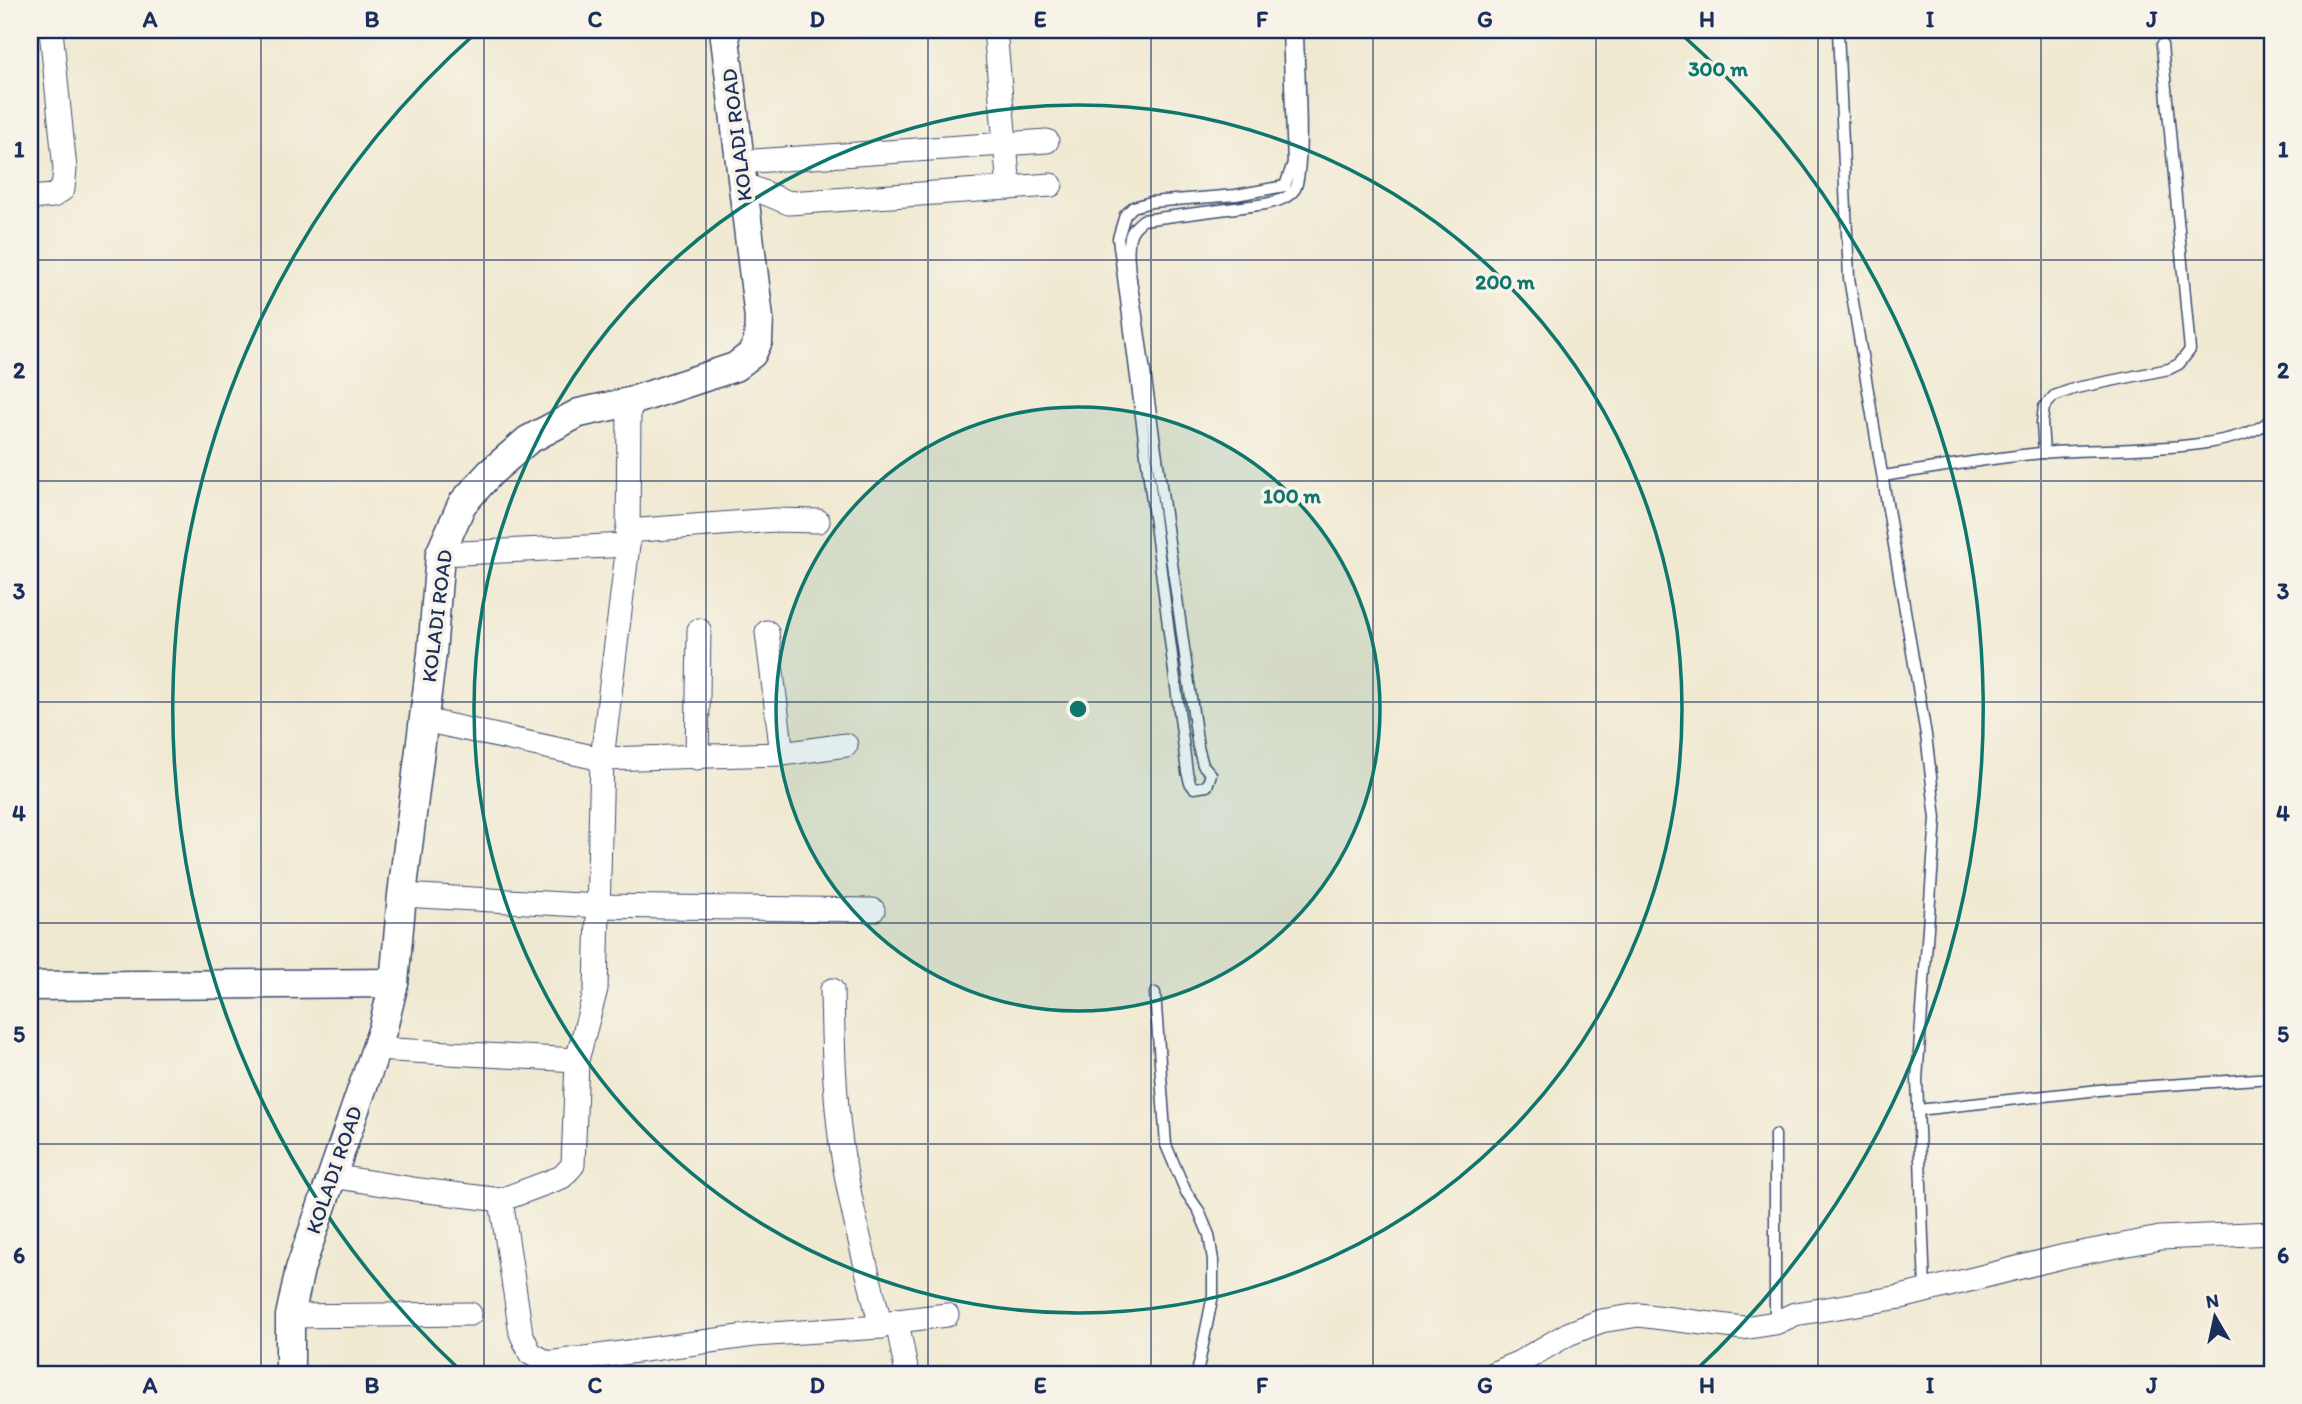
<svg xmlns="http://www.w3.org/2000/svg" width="2302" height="1404" font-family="Itim,sans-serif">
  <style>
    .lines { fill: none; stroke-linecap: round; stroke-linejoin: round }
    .service-casing { stroke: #3b4b6f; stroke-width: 13 }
    .minor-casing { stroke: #3b4b6f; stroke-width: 25 }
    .tertiary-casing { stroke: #3b4b6f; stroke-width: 31 }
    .service { stroke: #fff; stroke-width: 10 }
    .minor { stroke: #fff; stroke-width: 23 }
    .tertiary { stroke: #fff; stroke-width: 28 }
    .grid { fill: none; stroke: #1b2f5e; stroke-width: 2; stroke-opacity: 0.55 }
    .ring { fill: none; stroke: #0f766e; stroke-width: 3.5 }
    .labels { text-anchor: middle; stroke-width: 7; stroke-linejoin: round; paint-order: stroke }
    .street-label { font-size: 21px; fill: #1b2f5e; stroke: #f7f3e8 }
    .centre { fill: #0f766e; stroke: #f7f3e8; stroke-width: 3.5 }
    .ring-label { font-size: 21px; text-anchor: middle; font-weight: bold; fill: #0f766e; stroke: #f7f3e8; stroke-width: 7; stroke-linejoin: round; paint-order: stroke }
    .neatline { fill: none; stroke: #1b2f5e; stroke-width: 2.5 }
    .grid-label { font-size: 23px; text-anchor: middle; font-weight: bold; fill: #1b2f5e }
  </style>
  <rect width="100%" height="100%" fill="#f7f3e8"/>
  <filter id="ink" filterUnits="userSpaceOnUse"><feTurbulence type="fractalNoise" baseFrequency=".0143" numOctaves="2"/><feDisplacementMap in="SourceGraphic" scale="14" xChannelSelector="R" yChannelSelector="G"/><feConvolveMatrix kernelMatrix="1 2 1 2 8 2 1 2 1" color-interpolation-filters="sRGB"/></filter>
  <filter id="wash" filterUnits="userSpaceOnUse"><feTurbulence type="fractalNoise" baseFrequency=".00686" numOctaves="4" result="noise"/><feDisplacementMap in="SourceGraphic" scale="28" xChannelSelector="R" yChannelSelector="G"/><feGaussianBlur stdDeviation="1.57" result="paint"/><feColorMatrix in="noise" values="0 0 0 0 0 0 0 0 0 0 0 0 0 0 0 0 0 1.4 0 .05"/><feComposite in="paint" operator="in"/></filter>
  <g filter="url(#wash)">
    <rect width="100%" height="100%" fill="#f0e9d2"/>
  </g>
  <g filter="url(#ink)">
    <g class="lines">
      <g class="service-casing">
        <g id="service">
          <path d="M1288 30 1293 163 1285 186 1236 195 1151 202 1133 207 1125 215 1118 238 1187 772 1190 783 1194 788 1207 786 1211 774 1203 765 1198 747 1137 316C1134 294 1125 258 1130 237 1132 229 1137 225 1143 220L1266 204C1277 201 1288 199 1295 189 1306 168 1298 59 1298 30"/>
          <polyline points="1838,30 1849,278 1926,735 1936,818 1917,1079 1925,1290"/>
          <polyline points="2044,453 2042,423 2044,407 2054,396 2076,388 2169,369 2179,364 2190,350 2162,45"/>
          <path d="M1883 476C1936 468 1989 458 2042 453 2098 447 2231 456 2272 419"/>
          <polyline points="1155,993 1166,1145 1186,1192 1199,1211 1209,1235 1213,1260 1213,1295 1197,1374"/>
          <polyline points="1918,1110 2108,1089 2272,1078"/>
          <polyline points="1775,1323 1775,1135"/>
        </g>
      </g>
      <g class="minor-casing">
        <g id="minor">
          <polyline points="995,30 1009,188"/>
          <polyline points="740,162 1047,141"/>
          <polyline points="743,184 789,203 1051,185"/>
          <polyline points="30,198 53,196 63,189 65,169 51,30"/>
          <polyline points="627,531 774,520 818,521"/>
          <polyline points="440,554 628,545"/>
          <polyline points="767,632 782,754"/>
          <polyline points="424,720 602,759 782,754 846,745"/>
          <polyline points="697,758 699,630"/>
          <polyline points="402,895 599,906 873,910"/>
          <path d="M832 990C833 1041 834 1093 841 1144 850 1206 866 1266 881 1327"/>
          <polyline points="375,1049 577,1060"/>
          <polyline points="331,1176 420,1190 501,1200 562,1177 573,1165 577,1060 596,989 602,759 628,545 629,402"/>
          <polyline points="501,1200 521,1333 530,1353 548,1363 754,1335 881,1327 897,1321 947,1315"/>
          <polyline points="290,1316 470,1314"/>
          <polyline points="897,1321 907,1374"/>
          <polyline points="1492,1374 1520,1362 1568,1334 1601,1321 1639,1315 1743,1328 1775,1323 1795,1314 1901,1297 2065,1256 2160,1238 2272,1233"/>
        </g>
      </g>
      <g class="tertiary-casing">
        <g id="tertiary">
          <polyline points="30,986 394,983"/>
          <polyline points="290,1374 290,1316 300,1269 383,1028 394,983 402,895 432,653 440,554 462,504 490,473 528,440 579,413 629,402 735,367 752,354 758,341 759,318 724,30"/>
        </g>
      </g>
      <use href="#service" class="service"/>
      <use href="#minor" class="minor"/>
      <use href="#tertiary" class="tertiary"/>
    </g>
  </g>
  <path class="grid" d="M261 30V1374M484 30V1374M706 30V1374M928 30V1374M1151 30V1374M1373 30V1374M1596 30V1374M1818 30V1374M2041 30V1374M30 260H2272M30 481H2272M30 702H2272M30 923H2272M30 1144H2272"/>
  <circle cx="1078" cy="709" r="302" fill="#0f766e" fill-opacity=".12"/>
  <g class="ring">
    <circle cx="1078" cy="709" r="302"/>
    <circle cx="1078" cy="709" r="604"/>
    <path d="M461 1371A905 905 0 0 1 478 31M1678 31A905 905 0 0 1 1695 1371"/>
  </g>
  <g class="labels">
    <g class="street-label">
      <text transform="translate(737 135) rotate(-97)" y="7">KOLADI ROAD</text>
      <text transform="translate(437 616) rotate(-83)" y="7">KOLADI ROAD</text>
      <text transform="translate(334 1170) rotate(-71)" y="7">KOLADI ROAD</text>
    </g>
  </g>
  <circle cx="1078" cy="709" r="10" class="centre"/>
  <g class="ring-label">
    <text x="1718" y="76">300 m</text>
    <text x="1505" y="289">200 m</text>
    <text x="1292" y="503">100 m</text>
  </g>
  <rect width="2302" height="1404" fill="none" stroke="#f7f3e8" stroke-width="77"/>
  <g transform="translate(2215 1317) rotate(351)" stroke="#f7f3e8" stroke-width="5" paint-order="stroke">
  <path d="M0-5L12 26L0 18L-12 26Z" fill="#1b2f5e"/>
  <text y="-10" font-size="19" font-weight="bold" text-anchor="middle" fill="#1b2f5e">N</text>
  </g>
  <rect x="38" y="38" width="2226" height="1328" class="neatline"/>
  <g class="grid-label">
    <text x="150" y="27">A</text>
    <text x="372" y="27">B</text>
    <text x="595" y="27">C</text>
    <text x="817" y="27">D</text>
    <text x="1040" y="27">E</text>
    <text x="1262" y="27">F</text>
    <text x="1485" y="27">G</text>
    <text x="1707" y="27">H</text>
    <text x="1930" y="27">I</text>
    <text x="2152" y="27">J</text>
    <text x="19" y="157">1</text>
    <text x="2283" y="157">1</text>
    <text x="19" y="378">2</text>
    <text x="2283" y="378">2</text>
    <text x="19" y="599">3</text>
    <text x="2283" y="599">3</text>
    <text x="19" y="821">4</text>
    <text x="2283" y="821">4</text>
    <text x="19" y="1042">5</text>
    <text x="2283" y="1042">5</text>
    <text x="19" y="1263">6</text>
    <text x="2283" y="1263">6</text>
    <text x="150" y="1393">A</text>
    <text x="372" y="1393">B</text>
    <text x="595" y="1393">C</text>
    <text x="817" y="1393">D</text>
    <text x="1040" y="1393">E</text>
    <text x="1262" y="1393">F</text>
    <text x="1485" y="1393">G</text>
    <text x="1707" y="1393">H</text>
    <text x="1930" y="1393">I</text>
    <text x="2152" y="1393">J</text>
  </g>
</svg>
